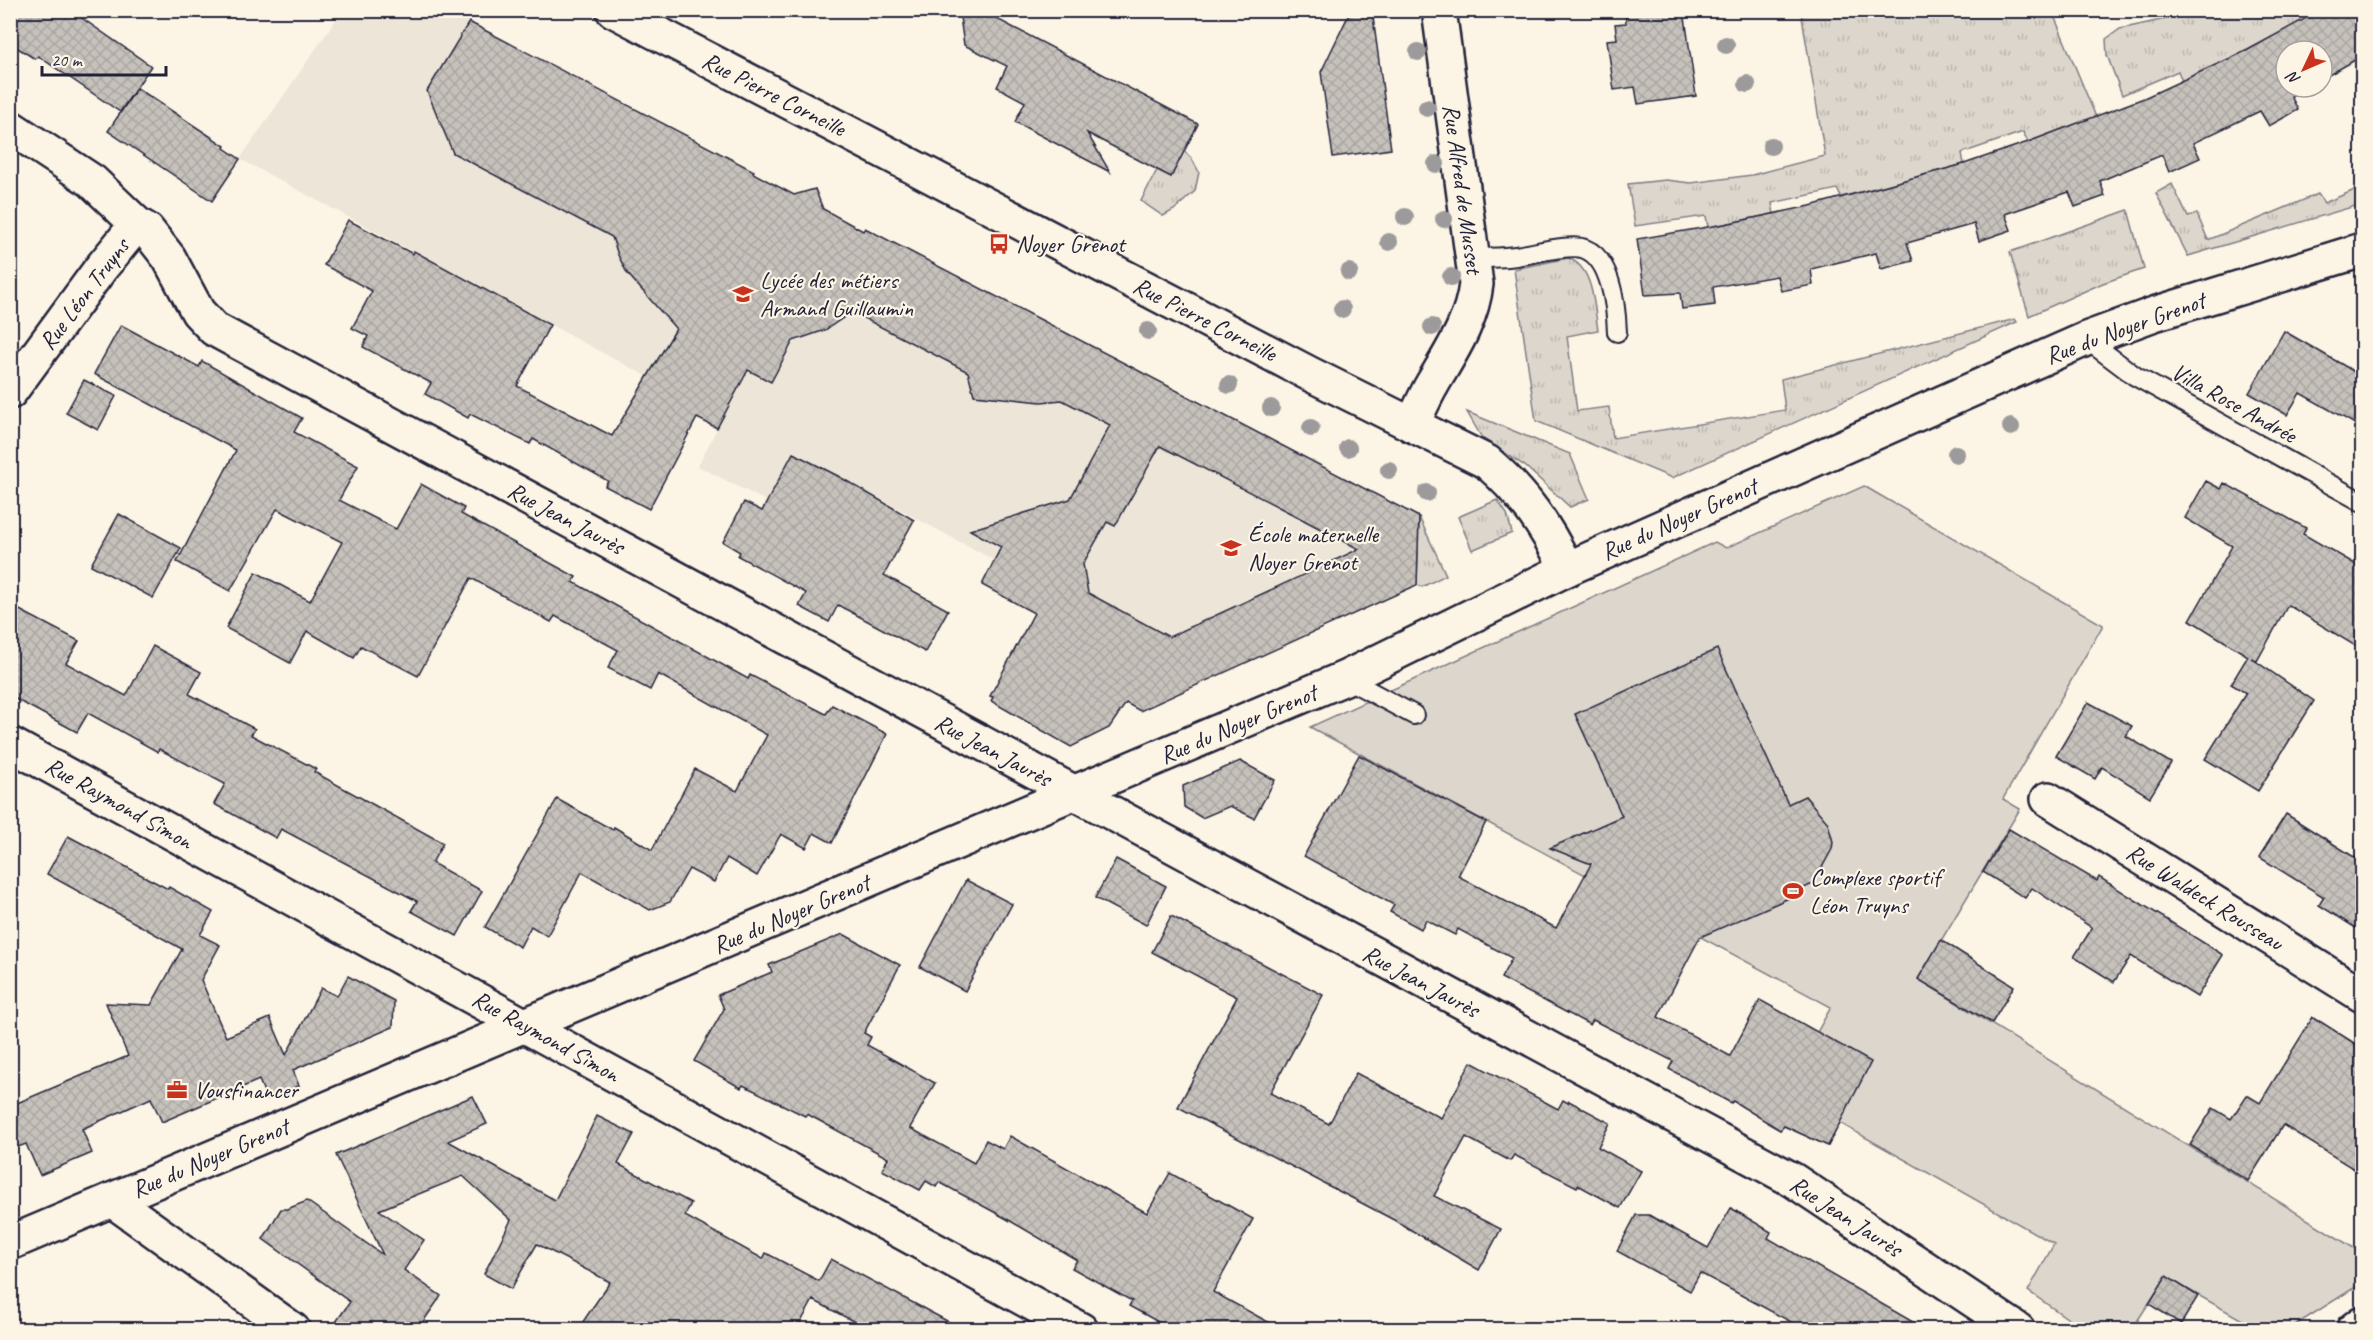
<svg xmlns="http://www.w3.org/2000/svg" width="2373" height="1340" font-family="Caveat,sans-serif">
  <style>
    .built { fill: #ece5d8 }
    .grass { fill: url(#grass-tufts); stroke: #7f7c84; stroke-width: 1.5 }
    .garden { fill: #dcd6cc; stroke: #7f7c84; stroke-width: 1.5 }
    .building { fill: url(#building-cross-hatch); stroke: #22223b; stroke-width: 1.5; fill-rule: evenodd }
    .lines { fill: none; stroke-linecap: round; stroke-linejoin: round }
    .service-casing { stroke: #22223b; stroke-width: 22 }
    .minor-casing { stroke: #22223b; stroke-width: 38 }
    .service { stroke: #fcf5e5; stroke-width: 18 }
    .minor { stroke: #fcf5e5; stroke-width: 33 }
    .tree { fill: #9d9a9b }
    .labels { text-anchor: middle; stroke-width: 4.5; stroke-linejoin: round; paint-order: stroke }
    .street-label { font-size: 24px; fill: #22223b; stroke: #fcf5e5 }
    .poi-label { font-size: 24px; fill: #22223b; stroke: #fcf5e5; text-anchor: start }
  </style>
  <defs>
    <pattern id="grass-tufts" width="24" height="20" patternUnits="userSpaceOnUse" patternTransform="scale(1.5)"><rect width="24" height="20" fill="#dcd6cc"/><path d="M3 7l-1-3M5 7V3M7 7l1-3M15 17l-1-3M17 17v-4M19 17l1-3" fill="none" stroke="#bcb7b0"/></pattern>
    <pattern id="building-cross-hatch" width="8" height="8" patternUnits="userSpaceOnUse" patternTransform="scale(1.5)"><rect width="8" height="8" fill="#c6c1bb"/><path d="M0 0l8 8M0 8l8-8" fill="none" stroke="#aaa6a2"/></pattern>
  </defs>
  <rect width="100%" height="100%" fill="#fcf5e5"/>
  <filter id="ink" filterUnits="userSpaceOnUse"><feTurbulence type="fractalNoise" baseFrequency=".0167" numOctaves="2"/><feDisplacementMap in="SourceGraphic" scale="12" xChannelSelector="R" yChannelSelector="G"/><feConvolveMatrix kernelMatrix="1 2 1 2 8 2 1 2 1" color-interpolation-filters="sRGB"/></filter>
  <g filter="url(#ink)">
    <polygon class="built" points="342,11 447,11 754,171 753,173 863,231 865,228 1419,517 1417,585 1212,677 854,485 782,473 766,501 698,466 723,417 240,159"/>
    <g class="grass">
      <polygon points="1879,10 2052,11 2096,117 2028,142 2023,132 1962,153 1964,164 1841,197 1837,189 1772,203 1774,214 1708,227 1706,216 1635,226 1628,184 1666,180 1691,183 1752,175 1825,156 1801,11 1816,11 1817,13 1844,11 1845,15"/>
      <polygon points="2178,11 2321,11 2248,50 2182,81 2178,71 2122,95 2107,55 2106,39 2120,29 2161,20"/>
      <polygon points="1184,151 1192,159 1199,172 1195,191 1174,210 1163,216 1141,201 1157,170 1171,177"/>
      <polygon points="2172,184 2188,217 2197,214 2208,240 2318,194 2324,203 2362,187 2362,204 2188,256 2156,193"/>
      <polygon points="2128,210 2144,269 2103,283 2029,316 2010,252"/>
      <path d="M1568 258C1594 267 1594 307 1598 330L1567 336 1577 411 1609 407 1613 438 1785 410 1781 379 2015 319 2017 322 1672 478 1536 421 1514 269Z"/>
      <polygon points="1467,412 1570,454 1589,499 1570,507 1525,466 1482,438"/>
      <polygon points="1497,500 1507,514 1512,533 1472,550 1458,517"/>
      <polygon points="1419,517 1446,575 1422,587 1417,585"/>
    </g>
    <polygon class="garden" points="1864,486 2103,625 2003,799 2020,809 1918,979 2362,1253 2362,1283 2289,1329 2260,1330 2166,1277 2132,1329 2083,1329 2028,1291 2054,1244 1840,1123 1828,1146 1784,1126 1780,1130 1767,1123 1831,1007 1310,727 1715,542 1726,548"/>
    <g class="building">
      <polygon points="10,10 70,10 151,66 120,112 38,56 35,59 10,43"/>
      <polygon points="959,10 980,10 1198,124 1171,177 1087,133 1110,172 1015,122 1025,102 997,87 1007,66 964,45"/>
      <polygon points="1351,10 1372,10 1391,149 1333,157 1321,72"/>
      <polygon points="1625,10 1684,10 1696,96 1638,104 1635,87 1614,90 1607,40 1617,39 1615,24 1626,23"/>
      <polygon points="2321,10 2362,10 2362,56 2322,79 2322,51 2286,51 2286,87 2307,87 2291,96 2298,110 2269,126 2260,111 2193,143 2200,158 2169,172 2162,155 2100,181 2105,196 2075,207 2069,192 2005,214 2011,230 1979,241 1974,224 1907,243 1913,261 1881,269 1876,253 1811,269 1813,285 1781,291 1777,276 1713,287 1715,305 1682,309 1680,293 1645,295 1637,239 1725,224 1810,206 1964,164 2028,142 2144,98 2248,50"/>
      <path d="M469 22 754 171 753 173 794 195 815 189 823 209 863 231 865 228 1419 517 1417 585 1140 711 1126 703 1109 728 1071 747 991 701 993 697 990 696 1034 613 982 585 1001 547 970 530 1070 499 1110 425 1062 400 1041 402 974 395 968 372 852 312 825 330 793 341 771 382 748 370 717 428 697 418 649 509 605 486 608 481 533 439 530 444 470 414 468 418 425 394 431 383 363 347 368 336 352 328 372 291 324 265 348 220 413 254 414 251 550 325 517 386 612 436 676 329 627 273 618 255 612 237 453 153 427 91ZM1160 446 1296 516 1359 549 1169 637 1088 593 1083 564 1107 522 1115 526Z"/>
      <polygon points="137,88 225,146 224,148 240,159 212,201 108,131"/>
      <polygon points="121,325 199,367 202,361 302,418 294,432 358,466 339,500 396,529 421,484 464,508 461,514 576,577 573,582 748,679 750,675 826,714 832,705 887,734 832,843 814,833 806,848 781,834 757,876 727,858 714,882 689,869 670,902 650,910 582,872 547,936 531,926 520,947 485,927 557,799 613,830 614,827 652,850 695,769 737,791 767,735 658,674 650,690 608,668 618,650 555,616 551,622 471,578 418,676 361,646 354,658 307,631 290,663 226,628 256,572 310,601 342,542 277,509 230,591 177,562 236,450 94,374"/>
      <polygon points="2284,331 2362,376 2362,428 2300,393 2287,415 2249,393"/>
      <polygon points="84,380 116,396 98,430 66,413"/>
      <polygon points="793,453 838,476 914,520 884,575 948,610 925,652 838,605 829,622 799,606 806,593 738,556 740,552 723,542 744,502 762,511"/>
      <polygon points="2206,481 2221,489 2224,483 2306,528 2303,534 2362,568 2362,650 2288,605 2257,661 2251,658 2314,701 2258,791 2205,759 2246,693 2231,684 2248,656 2190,620 2232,546 2185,518"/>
      <polygon points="119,514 181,548 153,598 91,565"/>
      <polygon points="10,605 79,641 66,663 126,696 153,646 201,672 189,694 255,729 251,735 316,769 314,772 443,843 432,863 482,891 457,936 411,911 417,901 281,829 276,838 214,804 225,784 159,749 158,752 88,713 77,732 10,696"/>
      <polygon points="1717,649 1788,804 1805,796 1828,823 1833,842 1832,849 1813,884 1797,891 1798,894 1700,937 1658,1017 1730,1056 1760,1000 1871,1062 1828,1146 1784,1126 1780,1130 1733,1101 1731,1103 1669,1069 1673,1061 1593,1020 1590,1025 1501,978 1512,958 1458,929 1455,935 1426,920 1421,929 1390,912 1394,905 1304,856 1359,755 1486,822 1458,876 1556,928 1591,864 1550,848 1622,816 1575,714"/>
      <polygon points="2088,702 2132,726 2126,736 2171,763 2150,797 2102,767 2095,779 2056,756"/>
      <polygon points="1240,761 1275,780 1254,818 1230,806 1202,818 1184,807 1183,786"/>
      <polygon points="2286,814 2362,862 2362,932 2319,905 2324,897 2259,857"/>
      <polygon points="2009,829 2097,881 2099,877 2223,955 2197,997 2131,956 2114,982 2074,957 2092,928 2032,888 2025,898 1983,872"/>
      <polygon points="68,836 168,889 169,887 213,912 200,935 220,945 201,980 226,1037 270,1018 286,1055 321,988 337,996 348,976 394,1001 393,1027 293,1070 299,1086 267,1099 259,1080 162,1122 151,1098 82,1129 92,1153 40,1175 26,1144 10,1150 10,1106 128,1056 106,1003 151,1005 182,949 47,874"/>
      <polygon points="1116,859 1166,886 1146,925 1095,898"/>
      <polygon points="966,880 1012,904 965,991 920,967"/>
      <polygon points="1171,916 1323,995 1270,1093 1329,1124 1356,1073 1441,1118 1471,1062 1558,1109 1563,1100 1568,1103 1569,1101 1610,1123 1598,1147 1641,1171 1620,1208 1578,1185 1577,1187 1514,1155 1510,1161 1466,1137 1434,1196 1501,1229 1479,1270 1394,1220 1178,1107 1237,997 1152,952"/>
      <polygon points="843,934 900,965 864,1033 871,1037 867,1045 935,1083 910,1128 974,1163 986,1140 1003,1149 1010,1136 1147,1213 1170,1173 1253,1219 1213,1292 1281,1329 1171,1329 1129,1306 1132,1301 1072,1268 1077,1260 1007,1219 939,1182 936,1187 926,1181 920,1190 882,1170 888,1158 807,1114 805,1116 743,1085 741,1088 694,1061 724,1009 718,995 772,972 769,965"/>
      <polygon points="1941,940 2014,986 1992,1023 1918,979"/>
      <polygon points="2313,1017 2362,1048 2362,1174 2283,1125 2248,1181 2190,1145 2213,1108 2231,1119 2247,1095 2260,1103"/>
      <polygon points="473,1096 487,1124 448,1141 555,1200 597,1116 634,1134 618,1164 691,1203 685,1216 763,1259 766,1253 819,1281 831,1259 962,1329 868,1329 813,1300 797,1329 578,1329 610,1282 537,1244 511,1289 484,1274 511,1220 463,1176 379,1210 424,1240 404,1270 441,1296 418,1329 331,1329 350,1302 263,1239 281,1209 287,1209 307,1201 383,1255 336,1155"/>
      <polygon points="1731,1208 1771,1232 1768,1238 1925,1329 1804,1329 1700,1273 1690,1291 1617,1251 1636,1215 1649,1215 1708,1248"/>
      <polygon points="2166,1276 2198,1296 2181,1324 2149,1304"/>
    </g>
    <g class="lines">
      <g class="service-casing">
        <g id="service">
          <path d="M1474 258C1488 258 1502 258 1516 256 1532 254 1571 243 1585 249 1611 259 1616 307 1617 332"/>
          <polyline points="2086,339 2135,376 2362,502"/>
          <polyline points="1345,678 1414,715"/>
        </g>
      </g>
      <g class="minor-casing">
        <g id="minor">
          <path d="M613 10 1310 374 1487 462C1525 495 1545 525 1567 569"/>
          <polyline points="10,127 92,181 137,224 147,230 169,258 198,312 214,329 1793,1180 2018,1330"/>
          <polyline points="10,392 101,268 137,224"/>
          <path d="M1412 425C1419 411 1425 396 1433 383 1451 352 1472 321 1476 284L1439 10"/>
          <polyline points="10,744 1081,1330"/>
          <polyline points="2048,799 2362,995"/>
          <polyline points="112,1200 293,1330"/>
          <polyline points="10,1243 1345,678 1567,569 2086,339 2154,314 2362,250"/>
          <polyline points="2353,1330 2362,1323"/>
        </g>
      </g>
      <use href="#service" class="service"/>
      <use href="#minor" class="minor"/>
    </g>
    <g class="tree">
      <circle cx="1726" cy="45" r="9"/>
      <circle cx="1418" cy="52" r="9"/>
      <circle cx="1747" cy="84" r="9"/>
      <circle cx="1427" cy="108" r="9"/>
      <circle cx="1771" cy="146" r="9"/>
      <circle cx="1436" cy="164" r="9"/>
      <circle cx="1405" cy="217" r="9"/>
      <circle cx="1444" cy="219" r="9"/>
      <circle cx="1389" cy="242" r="9"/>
      <circle cx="1349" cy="272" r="9"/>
      <circle cx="1451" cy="277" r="9"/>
      <circle cx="1342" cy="309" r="9"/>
      <circle cx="1432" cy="327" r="9"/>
      <circle cx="1148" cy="331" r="9"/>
      <circle cx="1229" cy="385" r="9"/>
      <circle cx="1271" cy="408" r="9"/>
      <circle cx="2011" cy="427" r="9"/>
      <circle cx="1311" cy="428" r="9"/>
      <circle cx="1348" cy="448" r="9"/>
      <circle cx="1956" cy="454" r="9"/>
      <circle cx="1389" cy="470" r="9"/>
      <circle cx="1427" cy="493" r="9"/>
    </g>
  </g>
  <defs>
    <g id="bus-bare" transform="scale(1.62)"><path d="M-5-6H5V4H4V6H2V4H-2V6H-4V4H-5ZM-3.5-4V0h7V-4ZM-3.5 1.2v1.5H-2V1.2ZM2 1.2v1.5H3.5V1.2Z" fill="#c8321e" stroke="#fcf5e5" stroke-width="2.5" paint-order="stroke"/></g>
    <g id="school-bare" transform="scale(1.62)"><path d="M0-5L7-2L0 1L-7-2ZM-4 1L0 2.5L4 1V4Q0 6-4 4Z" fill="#c8321e" stroke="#fcf5e5" stroke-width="2.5" paint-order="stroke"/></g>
    <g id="stadium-bare" transform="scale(1.62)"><path d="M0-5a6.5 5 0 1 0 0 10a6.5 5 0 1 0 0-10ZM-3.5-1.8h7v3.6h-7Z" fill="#c8321e" stroke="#fcf5e5" stroke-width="2.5" paint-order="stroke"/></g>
    <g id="office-bare" transform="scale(1.62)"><path d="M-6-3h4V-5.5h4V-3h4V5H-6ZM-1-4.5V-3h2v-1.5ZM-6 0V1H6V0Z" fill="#c8321e" stroke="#fcf5e5" stroke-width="2.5" paint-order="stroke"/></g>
  </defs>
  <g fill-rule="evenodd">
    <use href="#bus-bare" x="999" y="244"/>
    <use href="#school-bare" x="743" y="294"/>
    <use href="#school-bare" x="1231" y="548"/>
    <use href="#stadium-bare" x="1793" y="891"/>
    <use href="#office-bare" x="177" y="1090"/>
  </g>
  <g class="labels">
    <g class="street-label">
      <text transform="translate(774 94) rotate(27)" y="8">Rue Pierre Corneille</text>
      <text transform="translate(1463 189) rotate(82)" y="8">Rue Alfred de Musset</text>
      <text transform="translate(84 294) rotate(-53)" y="8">Rue Léon Truyns</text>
      <text transform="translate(1205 319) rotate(27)" y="8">Rue Pierre Corneille</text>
      <text transform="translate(2125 328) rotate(-20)" y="8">Rue du Noyer Grenot</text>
      <text transform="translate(2234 403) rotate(29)" y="8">Villa Rose Andrée</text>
      <text transform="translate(566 518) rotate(28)" y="8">Rue Jean Jaurès</text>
      <text transform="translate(1679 519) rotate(-24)" y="8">Rue du Noyer Grenot</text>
      <text transform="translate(1238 724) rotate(-23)" y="8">Rue du Noyer Grenot</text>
      <text transform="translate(993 750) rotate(28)" y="8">Rue Jean Jaurès</text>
      <text transform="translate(119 803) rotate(29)" y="8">Rue Raymond Simon</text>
      <text transform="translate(2205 897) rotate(32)" y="8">Rue Waldeck Rousseau</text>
      <text transform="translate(791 914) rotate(-23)" y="8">Rue du Noyer Grenot</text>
      <text transform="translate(1421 981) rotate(28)" y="8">Rue Jean Jaurès</text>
      <text transform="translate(546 1036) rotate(29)" y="8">Rue Raymond Simon</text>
      <text transform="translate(210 1158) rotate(-23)" y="8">Rue du Noyer Grenot</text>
      <text transform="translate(1846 1216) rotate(33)" y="8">Rue Jean Jaurès</text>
    </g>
    <g class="poi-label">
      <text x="1016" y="252">Noyer Grenot</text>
      <text x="760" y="288">Lycée des métiers<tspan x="760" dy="28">Armand Guillaumin</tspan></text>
      <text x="1248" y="542">École maternelle<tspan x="1248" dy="28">Noyer Grenot</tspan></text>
      <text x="1810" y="885">Complexe sportif<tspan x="1810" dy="28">Léon Truyns</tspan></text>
      <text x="194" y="1098">Vousfinancer</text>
    </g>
  </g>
  <rect width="2373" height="1340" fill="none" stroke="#fcf5e5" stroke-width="36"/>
  <rect x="18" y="18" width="2337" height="1304" fill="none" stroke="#22223b" stroke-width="2" filter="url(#ink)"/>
  <g transform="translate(2304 69) rotate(226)"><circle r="28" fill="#fcf5e5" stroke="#a5a1a1" stroke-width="1.5"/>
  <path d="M0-4.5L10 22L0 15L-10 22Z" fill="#c8321e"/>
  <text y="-9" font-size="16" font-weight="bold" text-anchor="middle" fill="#22223b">N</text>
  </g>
  <path d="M42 66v9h124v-9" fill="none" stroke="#22223b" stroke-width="3"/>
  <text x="51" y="66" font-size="18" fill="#22223b" stroke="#fcf5e5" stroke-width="4.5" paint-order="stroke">20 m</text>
</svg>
